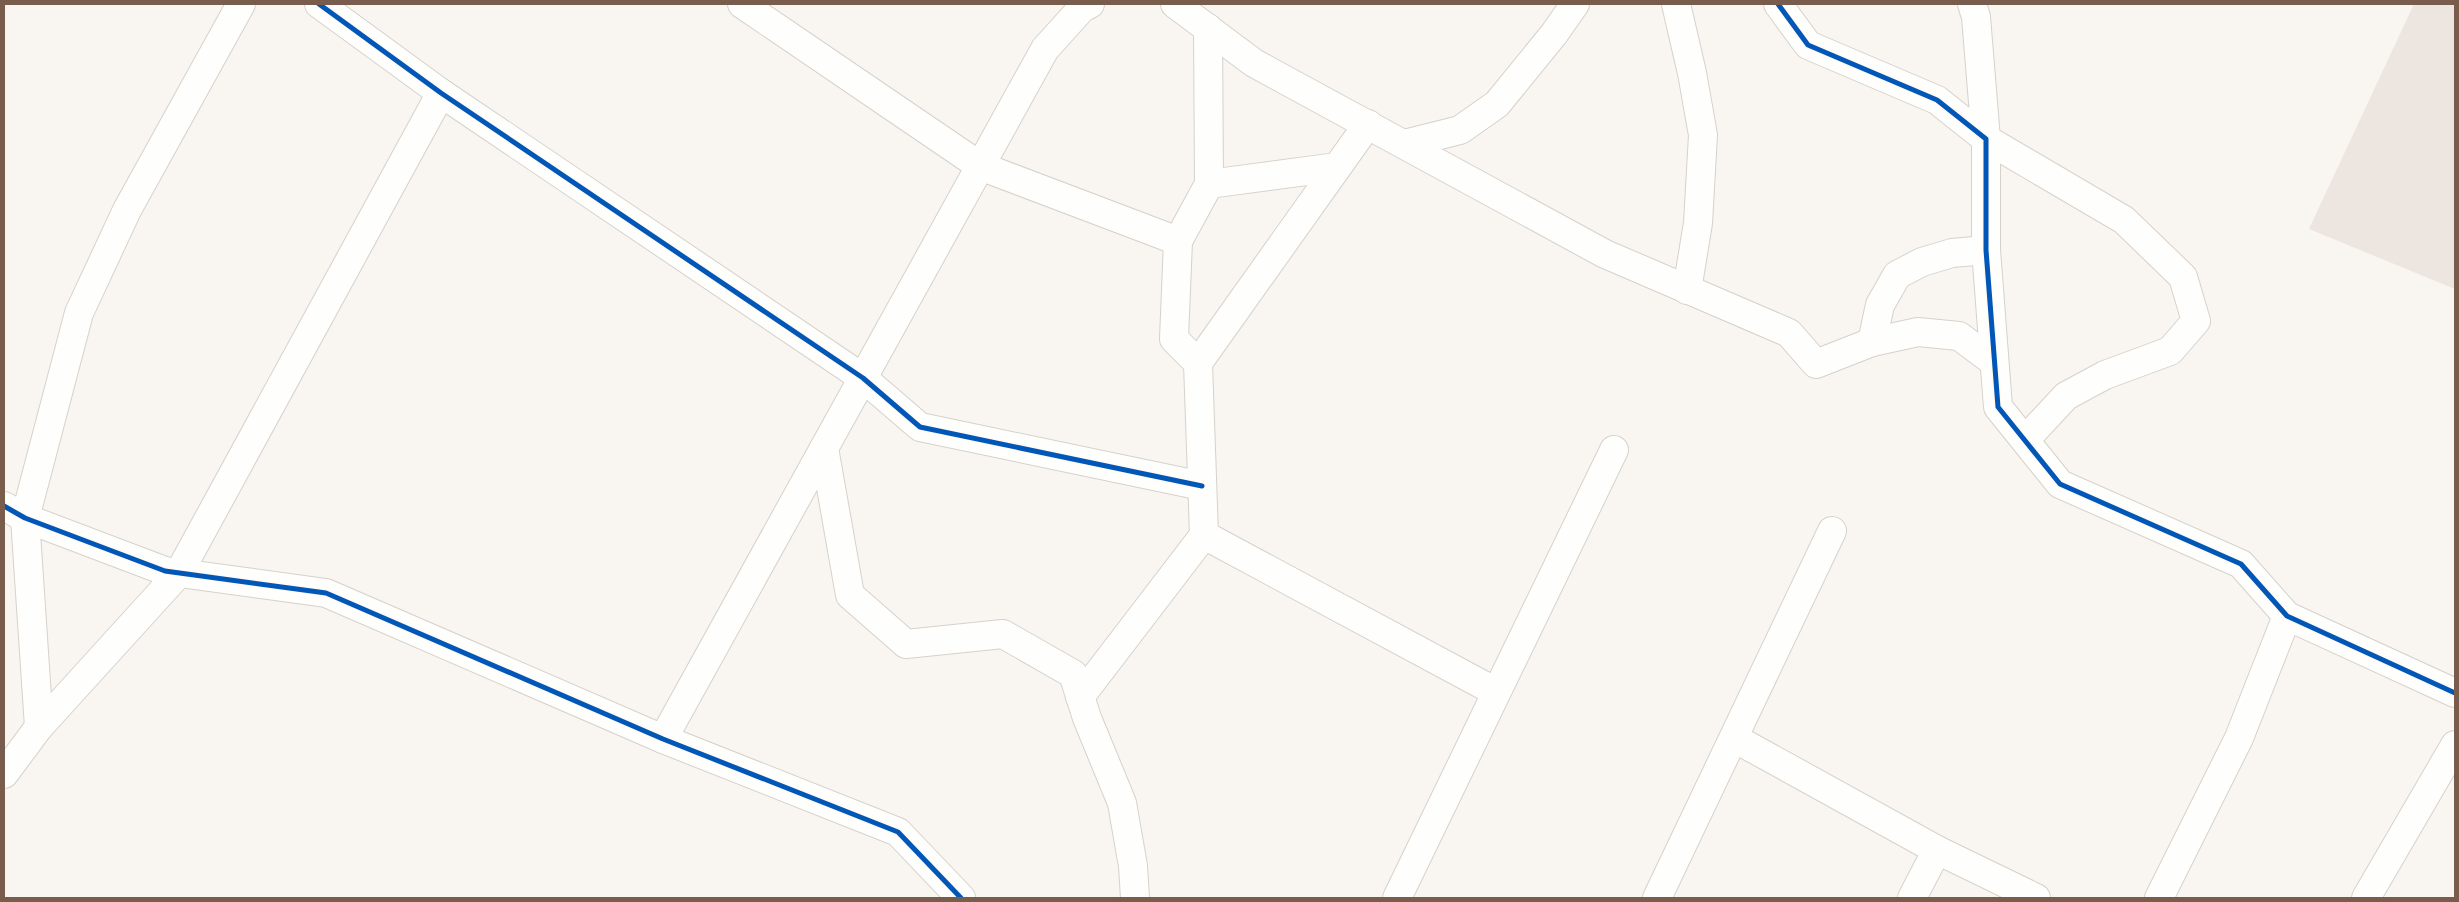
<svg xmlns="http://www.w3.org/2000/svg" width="2459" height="902" font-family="Barlow,sans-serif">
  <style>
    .industrial { fill: #ede5e0 }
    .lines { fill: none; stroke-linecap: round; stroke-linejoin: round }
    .minor-casing { stroke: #d7d1cb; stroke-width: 30 }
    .minor { stroke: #fefefd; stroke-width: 28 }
    .cycleway-casing { stroke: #fffaf3; stroke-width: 8 }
    .cycleway { stroke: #0057b8; stroke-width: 5 }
  </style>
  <rect width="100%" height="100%" fill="#f9f5f0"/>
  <polygon class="industrial" points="2414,4 2455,4 2455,289 2309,229"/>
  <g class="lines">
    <g class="minor-casing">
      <g id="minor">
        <polyline points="319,4 441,93 863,378 920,427 1202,486"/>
        <polyline points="742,4 980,166 1178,241"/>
        <polyline points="1175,4 1254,63 1605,254 1789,333 1816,364 1872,342 1880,305 1897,275 1922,262 1952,253 1986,250"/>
        <polyline points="1676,4 1692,73 1703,135 1698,223 1687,290"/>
        <polyline points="1778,4 1808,45 1937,100 1986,139 1986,250 1998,407 2060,484 2241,564 2287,616 2455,693"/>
        <polyline points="1972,4 1976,17 1986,139 2124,220 2183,277 2196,321 2170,351 2105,375 2066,396 2025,440"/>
        <polyline points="1208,28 1209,184"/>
        <polyline points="1368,124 1198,363 1204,535 1496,692"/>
        <polyline points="1404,144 1460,130 1497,104 1554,34 1575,4"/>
        <polyline points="1872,342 1918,332 1959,336 1994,362"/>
        <polyline points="1198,363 1174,339 1178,241 1209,184 1337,167"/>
        <polyline points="824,448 850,595 906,644 1003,634 1073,674 1087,718 1122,803 1133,866 1135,898"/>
        <polyline points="4,506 25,518 165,571 326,593 663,739 898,832 961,898"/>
        <polyline points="1080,697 1204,535"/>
        <polyline points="39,727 25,518 79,313 127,210 241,4"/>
        <polyline points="1734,738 1937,850"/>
        <polyline points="663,739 1045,49 1082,8 1090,4"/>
        <polyline points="4,774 39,727 179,573 441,93"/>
        <polyline points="1397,898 1614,450"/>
        <polyline points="1657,898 1832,531"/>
        <polyline points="1912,898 1937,850 2036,898"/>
        <polyline points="2159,898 2239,738 2287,616"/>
        <polyline points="2366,898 2455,745"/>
      </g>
    </g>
    <use href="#minor" class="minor"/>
    <g class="cycleway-casing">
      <g id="cycleway">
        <polyline points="319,4 441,93 863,378 920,427 1202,486"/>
        <polyline points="1778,4 1808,45 1937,100 1986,139 1986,250 1998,407 2060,484 2241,564 2287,616 2455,693"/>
        <polyline points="4,506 25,518 165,571 326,593 663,739 898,832 961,898"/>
      </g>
    </g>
    <use href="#cycleway" class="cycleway"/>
  </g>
  <rect width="2459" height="902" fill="none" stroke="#7a5c4d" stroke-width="10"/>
</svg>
